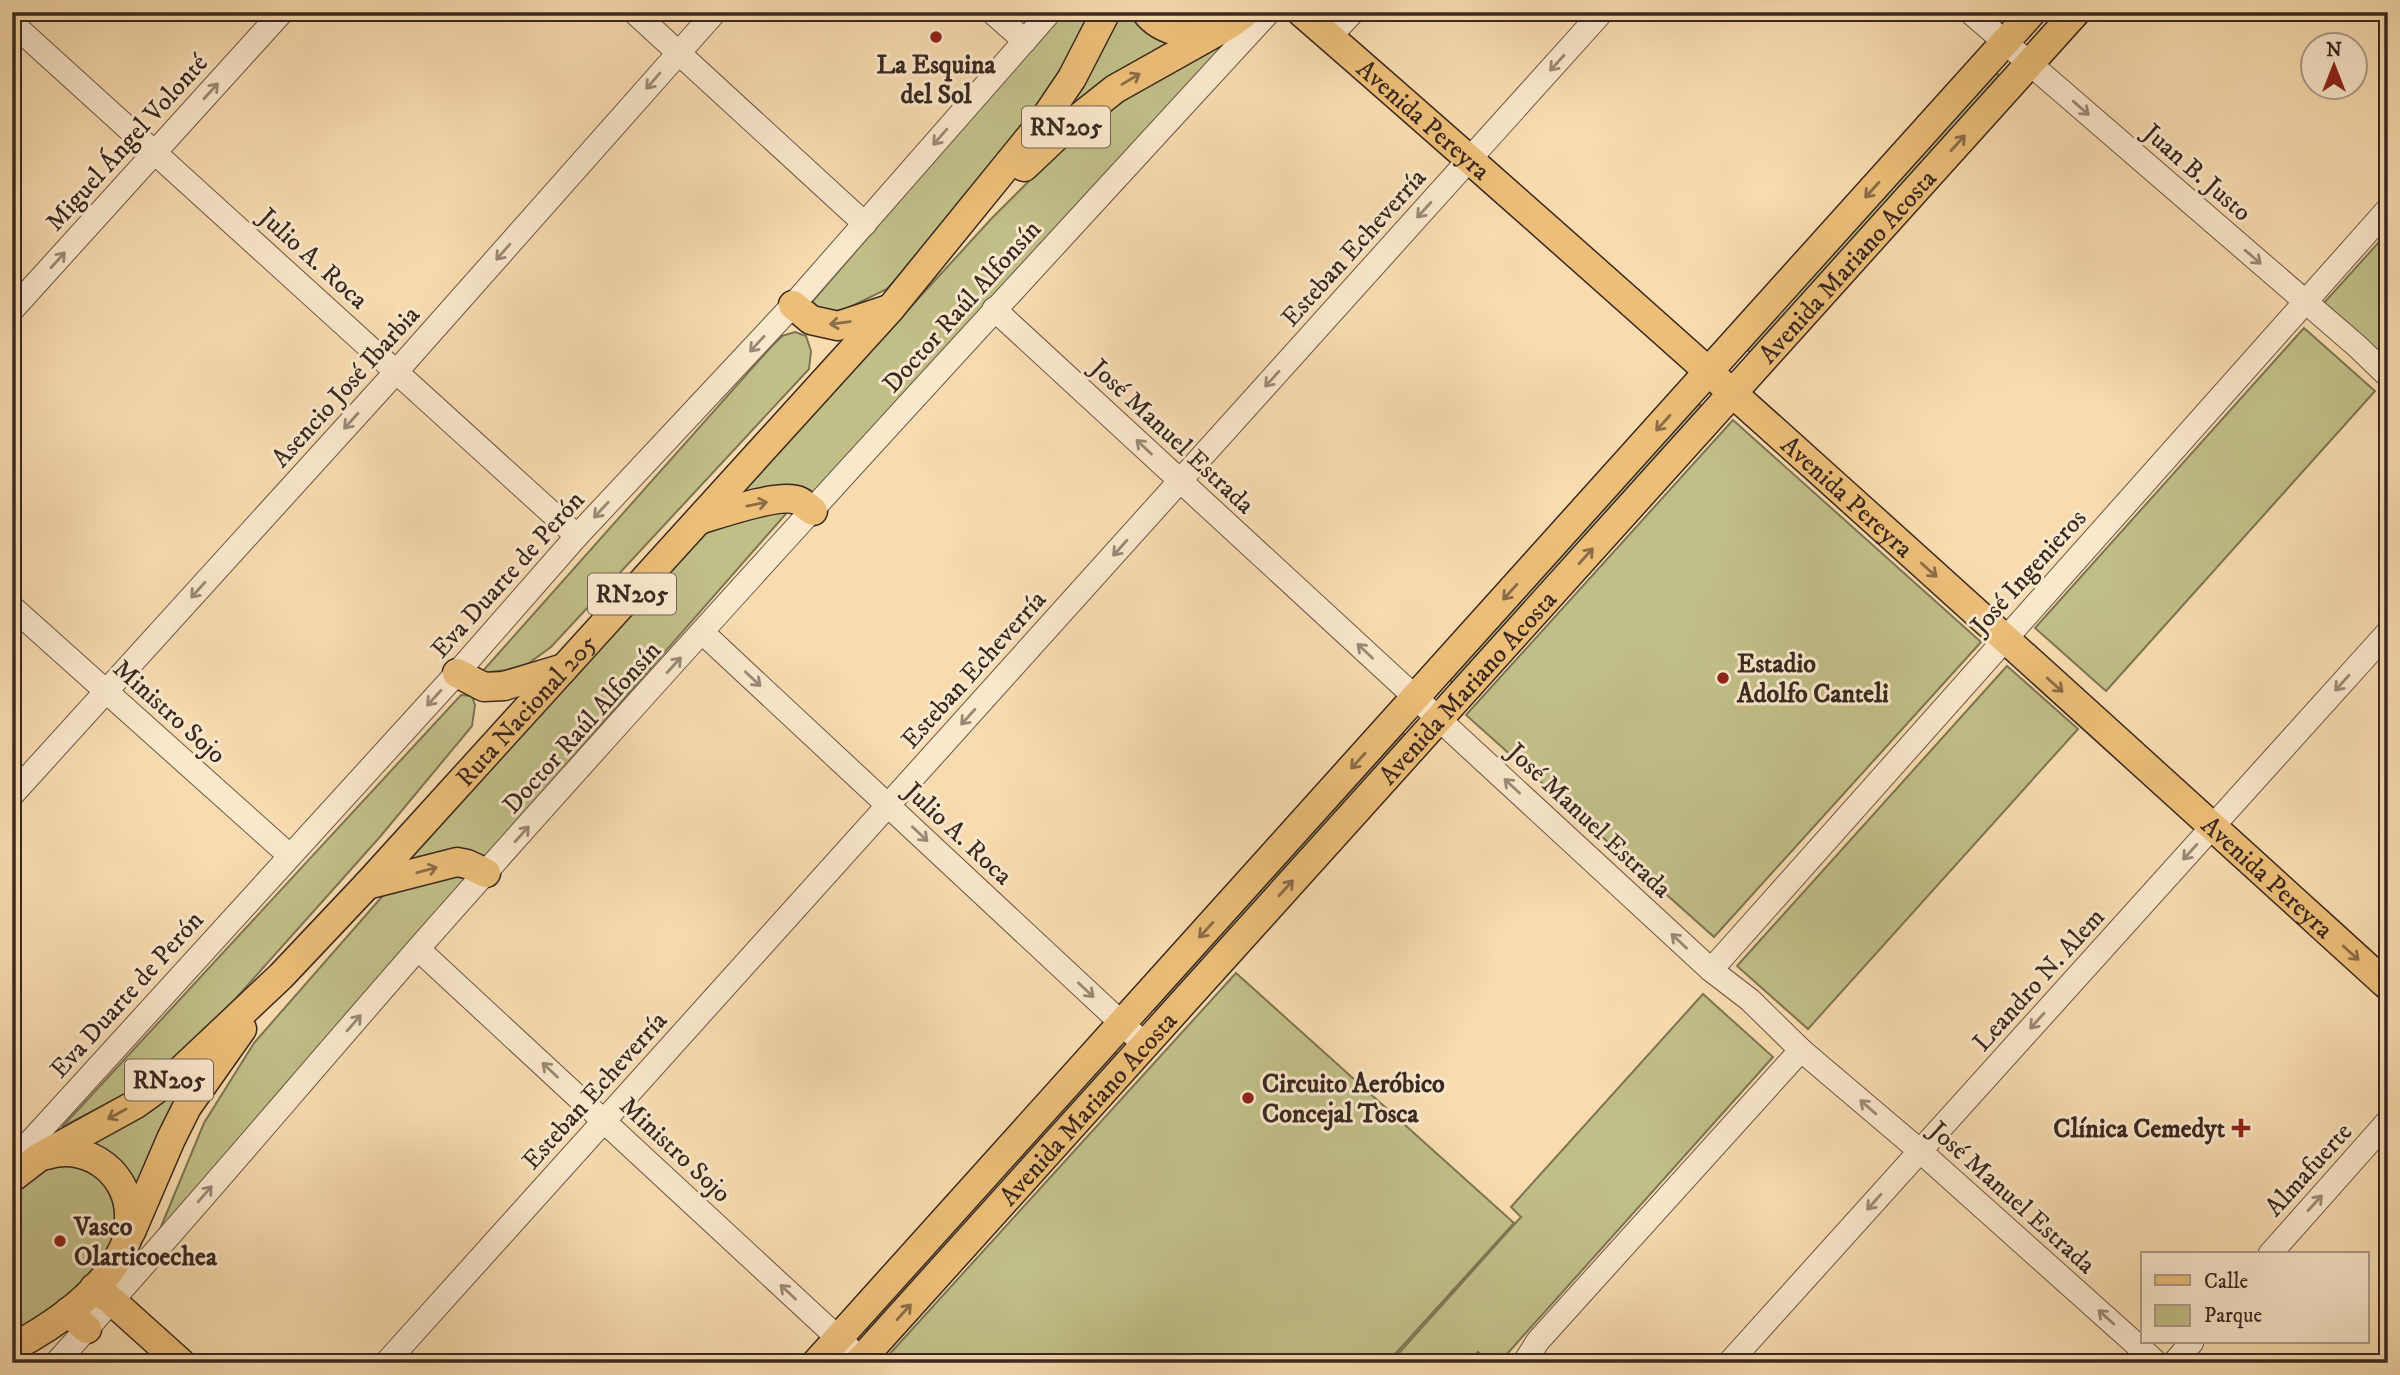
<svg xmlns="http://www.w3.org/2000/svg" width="2400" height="1375" font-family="'IM FELL DW Pica',serif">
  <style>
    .green { fill: #c1bf88; stroke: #7d7454; stroke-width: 2 }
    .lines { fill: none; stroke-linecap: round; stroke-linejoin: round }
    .minor-casing { stroke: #695545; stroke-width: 25 }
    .major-casing { stroke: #392821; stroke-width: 31 }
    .minor { stroke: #fae8cc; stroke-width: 23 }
    .major { stroke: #ecbe78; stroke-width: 28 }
    .oneway { stroke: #9a8876 }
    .oneway2 { stroke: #8a6c48 }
    .poi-dot { fill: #8f2418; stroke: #fae8cc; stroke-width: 2.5 }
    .labels { text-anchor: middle; stroke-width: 6; stroke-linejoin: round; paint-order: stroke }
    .shield { fill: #fae8cc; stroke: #736254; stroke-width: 2 }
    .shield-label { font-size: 24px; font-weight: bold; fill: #392821 }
    .poi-label { font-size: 26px; font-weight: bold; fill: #392821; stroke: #fae8cc; text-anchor: start }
    .street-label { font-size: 26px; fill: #392821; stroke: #fae8cc }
  </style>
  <rect width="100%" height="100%" fill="#f8dcb0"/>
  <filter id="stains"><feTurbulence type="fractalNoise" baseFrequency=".00286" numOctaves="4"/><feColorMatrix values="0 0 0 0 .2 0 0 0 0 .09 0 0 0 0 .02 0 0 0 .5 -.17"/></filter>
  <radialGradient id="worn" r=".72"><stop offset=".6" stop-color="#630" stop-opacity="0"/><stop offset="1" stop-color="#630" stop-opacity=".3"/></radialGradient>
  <g class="green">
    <polygon points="1062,12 1098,12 1087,37 990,177 887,289 846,309 829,312 806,309"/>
    <polygon points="1112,12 1136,12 1178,39 1032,142"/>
    <polygon points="1240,31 813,498 735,499 992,218 1055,155 1109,110 1171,69"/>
    <polygon points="1995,72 2001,77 1751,353 1746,349"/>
    <polygon points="2388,232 2388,362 2323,304"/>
    <polygon points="2304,328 2375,391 2106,691 2035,628"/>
    <polygon points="795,332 806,336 811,351 809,369 551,647 522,668 481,673 770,348 782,336"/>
    <polygon points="1698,403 1702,407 1453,683 1448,679"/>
    <polygon points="1733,420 1981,642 1714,937 1466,715"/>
    <polygon points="791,508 486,856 462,850 401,865 699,532"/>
    <polygon points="2007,666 2078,729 1808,1029 1737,966"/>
    <polygon points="461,695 472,696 475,705 472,726 379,838 212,1025 177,1059 141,1086 62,1127"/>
    <polygon points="1403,733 1409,737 1159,1013 1154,1009"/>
    <polygon points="454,871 472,877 158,1234 204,1123 254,1043 394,883"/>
    <polygon points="1236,973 1514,1223 1387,1363 891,1363 886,1358"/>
    <polygon points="1703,994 1773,1057 1499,1363 1489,1363 1478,1352 1468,1363 1390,1363 1521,1217 1511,1207"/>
    <polygon points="220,1043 137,1202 81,1143"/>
    <polygon points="1113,1051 1119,1056 869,1332 864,1327"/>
    <polygon points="49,1162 88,1167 114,1192 118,1238 77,1295 18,1330 12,1330 12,1186"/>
  </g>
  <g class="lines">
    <g class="minor-casing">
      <g id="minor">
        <polyline points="634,12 865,224"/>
        <polyline points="992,12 1025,41"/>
        <polyline points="1970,12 2358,347 2388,376"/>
        <polyline points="12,23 577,536"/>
        <polyline points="1329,37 1353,12"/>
        <polyline points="994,309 1711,970 1750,1000 1801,1050 1920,1151 2157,1363"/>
        <polyline points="12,310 282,12"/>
        <polyline points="12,607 290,856"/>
        <polyline points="703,633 1145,1045"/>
        <polyline points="12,795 396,372 715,12"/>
        <polyline points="418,949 865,1363"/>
        <polyline points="1711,970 2388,209"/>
        <polyline points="15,1176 13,1165 19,1154 457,673 577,536 793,305 1050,12"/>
        <polyline points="2270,1254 2388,1121"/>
        <path d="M56 1363C179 1228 296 1088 416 951 696 634 983 323 1269 12"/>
        <polyline points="386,1363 1602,12"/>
        <polyline points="1524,1363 1538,1341 1801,1050"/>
        <polyline points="1729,1363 2388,632"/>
        <polyline points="2174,1363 2192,1342"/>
      </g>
    </g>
    <g class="major-casing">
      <g id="major">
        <path d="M1146 12C1162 33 1194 37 1218 30 1228 27 1238 18 1246 12"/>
        <path id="s1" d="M1301 12C1668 331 2028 659 2388 986"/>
        <polyline points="1024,167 1062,131 1115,89 1220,30"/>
        <polyline points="793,305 811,320 838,326 889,309"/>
        <path d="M699 520C719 514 782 492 799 501 804 503 808 508 813 511"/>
        <polyline points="457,673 484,687 504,686 564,668"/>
        <polyline points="367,885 457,862 467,864 486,873"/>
        <path id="s2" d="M12 1178 38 1158 136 1104 175 1076 281 976 367 885 891 308 1043 121 1072 78 1106 12"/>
        <polyline points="131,1232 171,1139 187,1107 242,1029"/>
        <polyline points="94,1288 112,1301 181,1363"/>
        <polyline points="68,1312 87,1329"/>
        <path d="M12 1348C57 1324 108 1289 127 1240 130 1234 129 1226 129 1219 131 1175 89 1142 47 1155"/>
        <polyline points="816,1363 2032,12"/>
        <path id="s3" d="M858 1363 2076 12"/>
      </g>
    </g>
    <use href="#minor" class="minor"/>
    <use href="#major" class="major"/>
  </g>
  <defs><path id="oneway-shaft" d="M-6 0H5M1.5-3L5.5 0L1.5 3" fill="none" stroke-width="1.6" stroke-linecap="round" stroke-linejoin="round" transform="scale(1.75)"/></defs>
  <g class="oneway">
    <use href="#oneway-shaft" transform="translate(1557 63) rotate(132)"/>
    <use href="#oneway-shaft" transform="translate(653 81) rotate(131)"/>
    <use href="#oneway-shaft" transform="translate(211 91) rotate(-48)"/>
    <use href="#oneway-shaft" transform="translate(2081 108) rotate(41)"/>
    <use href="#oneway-shaft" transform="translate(940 137) rotate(131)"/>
    <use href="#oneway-shaft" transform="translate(1424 210) rotate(132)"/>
    <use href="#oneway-shaft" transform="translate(503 252) rotate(131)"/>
    <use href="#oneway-shaft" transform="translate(2253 257) rotate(41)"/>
    <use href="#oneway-shaft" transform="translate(58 260) rotate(-48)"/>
    <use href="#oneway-shaft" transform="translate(757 344) rotate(133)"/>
    <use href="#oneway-shaft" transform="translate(1272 379) rotate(132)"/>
    <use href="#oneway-shaft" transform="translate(351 421) rotate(132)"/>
    <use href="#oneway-shaft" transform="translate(1144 447) rotate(-137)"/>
    <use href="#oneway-shaft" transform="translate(601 510) rotate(133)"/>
    <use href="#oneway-shaft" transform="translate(1120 548) rotate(132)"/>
    <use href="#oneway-shaft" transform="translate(198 590) rotate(132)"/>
    <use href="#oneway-shaft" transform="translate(1365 651) rotate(-137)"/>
    <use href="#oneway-shaft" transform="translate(674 665) rotate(-48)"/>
    <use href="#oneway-shaft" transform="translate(753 679) rotate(43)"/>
    <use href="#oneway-shaft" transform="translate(2342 683) rotate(132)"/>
    <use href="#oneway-shaft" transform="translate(434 698) rotate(132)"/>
    <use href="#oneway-shaft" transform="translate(968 717) rotate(132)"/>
    <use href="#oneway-shaft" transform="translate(1512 786) rotate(-137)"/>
    <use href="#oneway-shaft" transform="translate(522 834) rotate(-48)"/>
    <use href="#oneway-shaft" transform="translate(920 834) rotate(43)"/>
    <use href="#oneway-shaft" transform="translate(2190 852) rotate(132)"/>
    <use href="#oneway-shaft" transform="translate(1679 941) rotate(-137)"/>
    <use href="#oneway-shaft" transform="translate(1086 990) rotate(43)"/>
    <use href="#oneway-shaft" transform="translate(2037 1021) rotate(132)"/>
    <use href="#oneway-shaft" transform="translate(354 1023) rotate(-49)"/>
    <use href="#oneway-shaft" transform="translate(550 1070) rotate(-137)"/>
    <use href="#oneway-shaft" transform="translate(1868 1107) rotate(-139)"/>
    <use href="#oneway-shaft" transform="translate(205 1194) rotate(-49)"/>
    <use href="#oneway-shaft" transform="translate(1874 1202) rotate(132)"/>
    <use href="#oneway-shaft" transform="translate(2315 1203) rotate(-48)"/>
    <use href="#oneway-shaft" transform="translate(788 1292) rotate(-137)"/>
    <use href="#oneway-shaft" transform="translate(2106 1317) rotate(-138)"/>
  </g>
  <g class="oneway2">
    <use href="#oneway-shaft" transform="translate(1131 79) rotate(-31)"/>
    <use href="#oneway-shaft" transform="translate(1958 143) rotate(-48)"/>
    <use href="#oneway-shaft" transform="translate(1872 190) rotate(132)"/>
    <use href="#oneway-shaft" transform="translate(840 323) rotate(172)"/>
    <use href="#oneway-shaft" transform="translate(1663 423) rotate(132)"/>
    <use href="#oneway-shaft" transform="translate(757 504) rotate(-11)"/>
    <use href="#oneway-shaft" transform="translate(1586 556) rotate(-48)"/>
    <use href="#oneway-shaft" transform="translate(1929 570) rotate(42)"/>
    <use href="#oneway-shaft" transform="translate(1510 592) rotate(132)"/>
    <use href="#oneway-shaft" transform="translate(2055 685) rotate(42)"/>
    <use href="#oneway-shaft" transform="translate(1358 761) rotate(132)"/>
    <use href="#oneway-shaft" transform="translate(427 870) rotate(-15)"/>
    <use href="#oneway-shaft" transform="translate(1286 888) rotate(-48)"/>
    <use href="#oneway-shaft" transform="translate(1206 930) rotate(132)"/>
    <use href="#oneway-shaft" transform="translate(2351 953) rotate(42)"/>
    <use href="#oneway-shaft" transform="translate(117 1114) rotate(151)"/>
    <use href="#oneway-shaft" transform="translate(904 1312) rotate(-48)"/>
  </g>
  <g class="poi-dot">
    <circle cx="936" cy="37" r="7"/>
    <circle cx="1723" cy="678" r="7"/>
    <circle cx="1248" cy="1098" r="7"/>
    <path d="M2237.5 1117.5h7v7h7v7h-7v7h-7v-7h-7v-7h7z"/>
    <circle cx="60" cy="1241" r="7"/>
  </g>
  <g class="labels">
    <g class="shield">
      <rect x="1022" y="106.5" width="88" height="41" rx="5"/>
      <rect x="588" y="573.5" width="88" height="41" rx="5"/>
      <rect x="125" y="1059.5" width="88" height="41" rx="5"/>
    </g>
    <g class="shield-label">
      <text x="1066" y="135">RN205</text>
      <text x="632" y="602">RN205</text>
      <text x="169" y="1088">RN205</text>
    </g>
    <g class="poi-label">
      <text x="936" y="73" text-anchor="middle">La Esquina<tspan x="936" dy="30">del Sol</tspan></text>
      <text x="1737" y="672">Estadio<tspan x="1737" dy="30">Adolfo Canteli</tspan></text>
      <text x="1262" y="1092">Circuito Aeróbico<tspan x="1262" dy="30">Concejal Tosca</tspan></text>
      <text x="2225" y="1137" text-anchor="end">Clínica Cemedyt</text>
      <text x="74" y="1235">Vasco<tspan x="74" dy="30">Olarticoechea</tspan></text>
    </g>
    <g class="street-label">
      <text dy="9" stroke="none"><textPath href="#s1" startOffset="163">Avenida Pereyra</textPath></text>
      <text transform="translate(126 142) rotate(-48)" y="9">Miguel Ángel Volonté</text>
      <text transform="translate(2198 172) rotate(41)" y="9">Juan B. Justo</text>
      <text transform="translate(1353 247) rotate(-48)" y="9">Esteban Echeverría</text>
      <text transform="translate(314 258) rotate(42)" y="9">Julio A. Roca</text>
      <text dy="9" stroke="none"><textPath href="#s3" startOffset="1477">Avenida Mariano Acosta</textPath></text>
      <text transform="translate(961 306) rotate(-48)" y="9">Doctor Raúl Alfonsín</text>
      <text transform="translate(345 386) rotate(-48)" y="9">Asencio José Ibarbia</text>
      <text transform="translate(1173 436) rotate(43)" y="9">José Manuel Estrada</text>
      <text dy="9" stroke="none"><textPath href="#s1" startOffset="730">Avenida Pereyra</textPath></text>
      <text transform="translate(2028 571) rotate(-48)" y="9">José Ingenieros</text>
      <text transform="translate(507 574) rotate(-48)" y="9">Eva Duarte de Perón</text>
      <text transform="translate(973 669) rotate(-48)" y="9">Esteban Echeverría</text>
      <text dy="9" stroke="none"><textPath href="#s3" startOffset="910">Avenida Mariano Acosta</textPath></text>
      <text transform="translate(170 711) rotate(42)" y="9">Ministro Sojo</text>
      <text dy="9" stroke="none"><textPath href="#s2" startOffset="700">Ruta Nacional 205</textPath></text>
      <text transform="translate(581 727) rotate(-48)" y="9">Doctor Raúl Alfonsín</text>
      <text transform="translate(1590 820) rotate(43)" y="9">José Manuel Estrada</text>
      <text transform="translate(959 833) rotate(43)" y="9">Julio A. Roca</text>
      <text dy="9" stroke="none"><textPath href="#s1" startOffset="1297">Avenida Pereyra</textPath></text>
      <text transform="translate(2038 979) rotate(-48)" y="9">Leandro N. Alem</text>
      <text transform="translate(126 994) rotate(-48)" y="9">Eva Duarte de Perón</text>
      <text transform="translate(594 1090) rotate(-48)" y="9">Esteban Echeverría</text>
      <text dy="9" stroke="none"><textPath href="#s3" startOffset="343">Avenida Mariano Acosta</textPath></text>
      <text transform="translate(676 1149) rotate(43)" y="9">Ministro Sojo</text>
      <text transform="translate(2308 1169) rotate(-48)" y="9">Almafuerte</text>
      <text transform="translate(2013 1197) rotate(42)" y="9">José Manuel Estrada</text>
    </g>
  </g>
  <rect width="2400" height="1375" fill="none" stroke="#f8dcb0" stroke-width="42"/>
  <rect x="14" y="14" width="2372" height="1347" fill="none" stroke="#392821" stroke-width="3.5"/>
  <rect x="21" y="21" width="2358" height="1333" fill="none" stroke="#392821" stroke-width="2"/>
  <rect x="2141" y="1252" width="228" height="91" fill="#fae8cc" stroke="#ad9b88" stroke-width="2"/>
  <rect x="2155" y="1275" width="35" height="10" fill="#ecbe78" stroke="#ad9b88" stroke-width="2"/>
  <text x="2204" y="1288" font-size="21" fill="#392821">Calle</text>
  <rect x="2155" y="1305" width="35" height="21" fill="#c1bf88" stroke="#ad9b88" stroke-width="2"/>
  <text x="2204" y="1322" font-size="21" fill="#392821">Parque</text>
  <g transform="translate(2334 66)"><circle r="33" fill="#fae8cc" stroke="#ad9b88" stroke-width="2"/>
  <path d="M0-5L12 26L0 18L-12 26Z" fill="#8f2418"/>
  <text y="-10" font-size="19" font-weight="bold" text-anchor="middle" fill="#392821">N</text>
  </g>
  <rect width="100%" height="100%" filter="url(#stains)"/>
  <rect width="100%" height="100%" fill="url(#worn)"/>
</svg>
